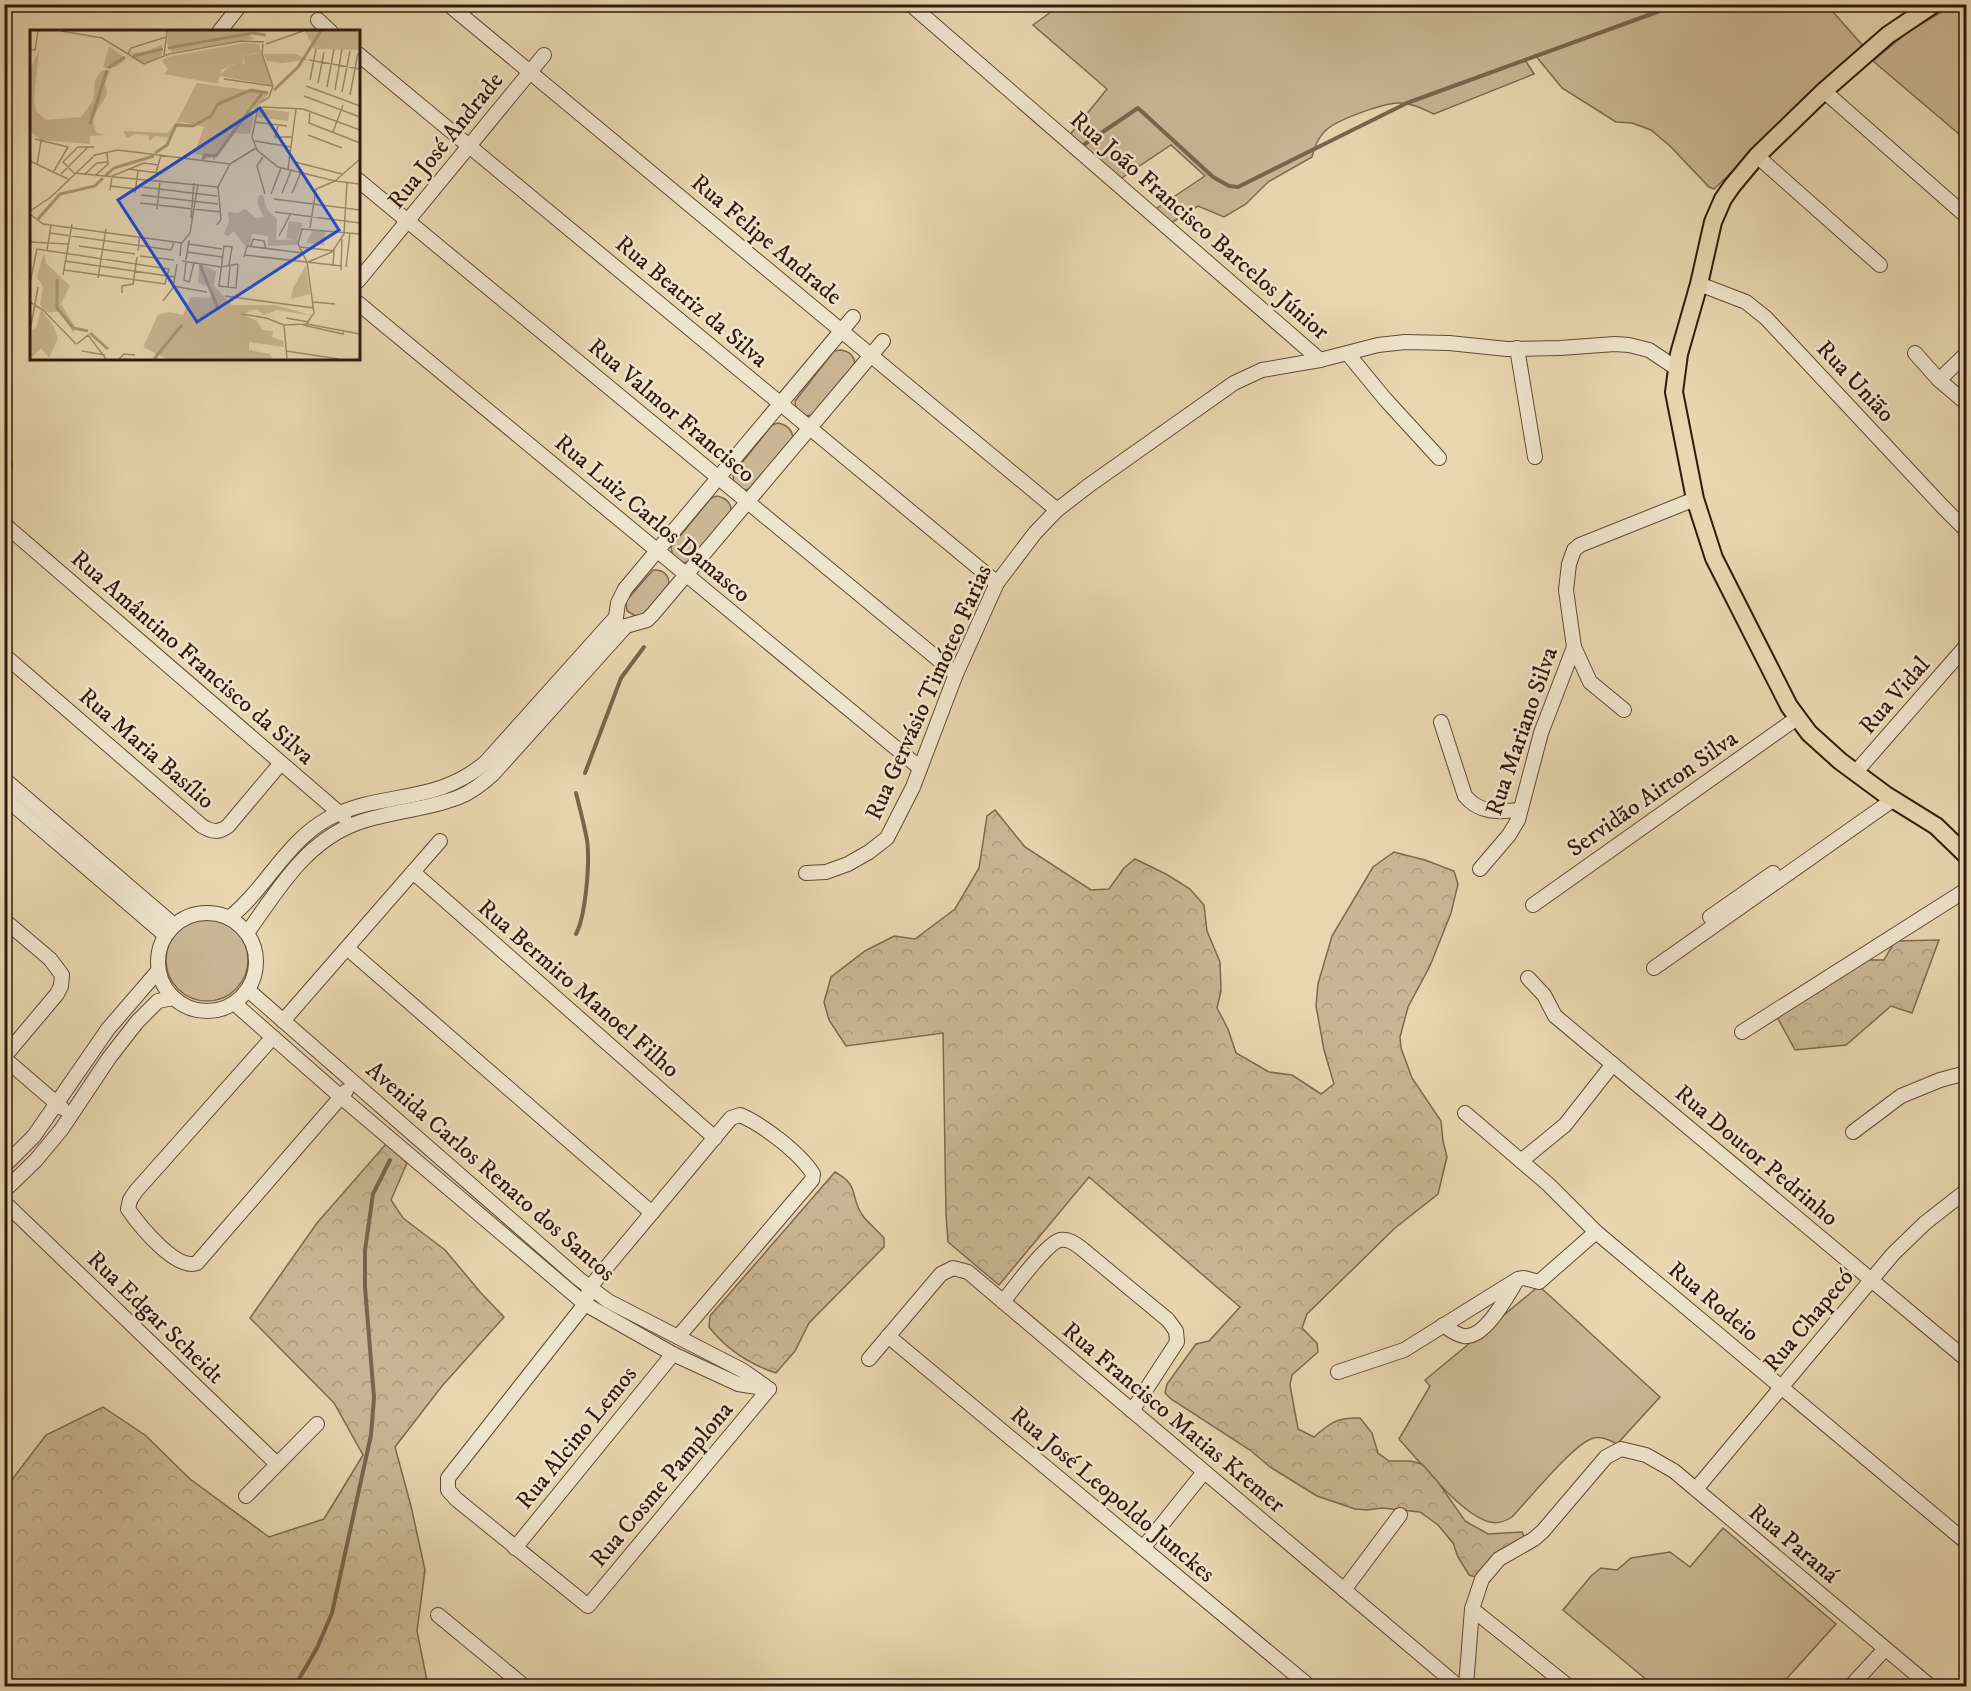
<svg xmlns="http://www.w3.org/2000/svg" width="1971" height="1691" font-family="'IM FELL DW Pica',serif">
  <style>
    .green { fill: #c9b694; stroke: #7e6850; stroke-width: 1.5 }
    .forest { fill: url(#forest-crowns); stroke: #7e6850; stroke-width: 1.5 }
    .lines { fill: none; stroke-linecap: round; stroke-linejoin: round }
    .stream { stroke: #7b644d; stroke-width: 4 }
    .minor-casing { stroke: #614935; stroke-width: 16 }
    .major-casing { stroke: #341a0c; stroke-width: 20 }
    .minor { stroke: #efe4cc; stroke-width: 14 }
    .major { stroke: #e7d6b0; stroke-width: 16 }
    .labels { text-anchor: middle; stroke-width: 5; stroke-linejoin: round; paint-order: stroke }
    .street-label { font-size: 24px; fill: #341a0c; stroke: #efe4cc }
    .inset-river { fill: none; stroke: #aa9678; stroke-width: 3 }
    .inset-road { fill: none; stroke: #9f8b6e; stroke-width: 1.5 }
    .view { fill: #1d4ed8; fill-opacity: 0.15; stroke: #1d4ed8; stroke-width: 3 }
    .inset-edge { fill: none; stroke: #341a0c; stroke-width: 3 }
  </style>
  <defs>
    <pattern id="forest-crowns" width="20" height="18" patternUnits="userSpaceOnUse" patternTransform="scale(1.5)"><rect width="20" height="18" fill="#c9b694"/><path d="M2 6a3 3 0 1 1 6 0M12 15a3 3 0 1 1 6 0" fill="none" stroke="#ad9c7e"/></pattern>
  </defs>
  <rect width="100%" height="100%" fill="#e7d6b0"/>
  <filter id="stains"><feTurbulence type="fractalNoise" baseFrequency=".00333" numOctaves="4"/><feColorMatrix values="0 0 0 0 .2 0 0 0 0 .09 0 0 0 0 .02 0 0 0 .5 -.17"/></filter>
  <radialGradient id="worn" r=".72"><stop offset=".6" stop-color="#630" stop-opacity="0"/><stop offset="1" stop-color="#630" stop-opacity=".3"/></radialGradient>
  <g class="green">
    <path d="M1062 4H1826L1864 47 1714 189 1709 187 1670 146 1651 130 1632 123 1616 122 1562 88 1535 55 1525 60 1534 74 1434 114C1423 109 1410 102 1398 103 1381 104 1335 120 1324 132 1317 140 1314 147 1312 157L1268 182 1246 204 1224 217 1198 206 1171 223 1154 210 1205 176 1171 145 1120 179 1069 136 1107 89 1033 25Z"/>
    <polygon points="1961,9 1966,13 1966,140 1873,61 1909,31 1945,10"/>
    <path d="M840 350C850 351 855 357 855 366L815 415 802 416 796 412 795 401 834 351Z"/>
    <path d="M778 423C788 425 793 430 793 440L752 489 740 490 734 485 733 474 772 425Z"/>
    <path d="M717 496C726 498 732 503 731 513L691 562 679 563 673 558 671 547 711 498Z"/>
    <path d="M653 570C664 569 670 576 669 587L647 615 637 617 627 611 626 601Z"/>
    <circle cx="207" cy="960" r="41"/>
    <path d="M1539 1286 1660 1397 1617 1444C1609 1440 1600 1435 1591 1439 1571 1447 1529 1499 1512 1517 1506 1521 1498 1524 1490 1522 1462 1516 1419 1461 1399 1439L1430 1386 1425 1380Z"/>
    <polygon points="1723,1528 1836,1624 1780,1686 1654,1686 1563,1610 1591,1576 1601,1568 1617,1570 1631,1558 1670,1552 1690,1567"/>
  </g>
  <g class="forest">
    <path d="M995 810 1025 847 1091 890 1109 889 1124 868 1135 859 1166 874 1190 889 1204 905 1207 931 1220 962 1221 991 1217 1008 1228 1029 1236 1053 1269 1072 1292 1075 1321 1094 1334 1084 1324 1050 1316 1006 1318 984 1332 936 1373 867 1394 852 1425 860 1454 871 1458 884 1451 913 1430 966 1408 1007 1400 1037 1401 1048 1412 1078 1441 1121 1443 1141 1447 1157 1438 1194 1395 1228 1307 1314 1302 1328 1317 1343 1318 1352 1292 1375 1290 1385 1298 1429 1314 1437C1330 1423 1337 1417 1360 1418L1372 1433 1378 1453 1389 1461H1410L1422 1464 1438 1482 1465 1521 1488 1534 1522 1532 1525 1538 1494 1555 1475 1577 1469 1575 1458 1557 1453 1543 1438 1525 1420 1512 1382 1508 1367 1510 1355 1509 1317 1496 1270 1467 1250 1450 1171 1399 1165 1393 1167 1384 1196 1344 1209 1341 1240 1307 1089 1177 999 1285 948 1242 946 1214 943 1033 846 1046 829 1020 824 1002 831 977 865 951 894 936 915 939 955 909 979 868 987 816Z"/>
    <polygon points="1939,940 1912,1013 1891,1006 1846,1045 1795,1050 1776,1015 1861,960 1884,960 1895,941"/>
    <polygon points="386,1144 407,1163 391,1200 403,1218 445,1250 481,1293 504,1317 442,1386 395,1447 411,1506 425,1570 417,1631 428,1686 5,1686 4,1490 46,1435 103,1407 145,1435 190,1479 269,1537 324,1519 363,1455 334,1403 250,1318 317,1223"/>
    <path d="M835 1172C861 1186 849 1197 863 1216 869 1224 878 1231 884 1238V1247L809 1323 795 1351 776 1373C749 1364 727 1350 709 1327L710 1316Z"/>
  </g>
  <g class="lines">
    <g class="stream">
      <polyline points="1082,146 1138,108 1213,177 1229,186 1238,187 1407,103 1679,4"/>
      <polyline points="585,773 621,678 644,647"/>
      <path d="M576 934C586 915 590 861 587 840 584 824 580 809 576 793"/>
      <polyline points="295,1686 317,1648 332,1613 371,1435 374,1398 365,1287 365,1250 373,1194 390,1160"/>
    </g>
    <g class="minor-casing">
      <g id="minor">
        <polyline points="448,4 1057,510"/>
        <polyline points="910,4 1320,360 1378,345 1405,342 1449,343 1507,349 1560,348 1615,344 1629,345 1649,350 1676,368"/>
        <polyline points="318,20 331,32"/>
        <polyline points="219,32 241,4"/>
        <polyline points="358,54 997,583"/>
        <polyline points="1824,91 1966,216"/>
        <polyline points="1757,156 1880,265"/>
        <polyline points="358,180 956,674"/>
        <polyline points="358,281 544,55"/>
        <polyline points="1699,284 1746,302 1766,318 1943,507 1966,530"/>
        <polyline points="358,303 920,768"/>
        <polyline points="1517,348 1535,457"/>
        <polyline points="1915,353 1939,380"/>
        <polyline points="1348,354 1385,399 1439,458"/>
        <polyline points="1966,354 1939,380 1966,403"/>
        <polyline points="4,466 5,465"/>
        <polyline points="4,524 344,817"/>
        <polyline points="616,617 618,603 625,589 853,317"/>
        <polyline points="626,626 647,620 653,614 883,341"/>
        <polyline points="1574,647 1590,682 1624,710"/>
        <path d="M4 655 202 826C212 832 219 833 228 826L281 763"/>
        <path d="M1441 722 1465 796C1480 814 1499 812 1520 810"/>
        <polyline points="1855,773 1966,646"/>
        <polyline points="4,779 174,925"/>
        <polyline points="4,797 165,935"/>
        <polyline points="1480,869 1509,835 1518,820 1541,733 1574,647 1566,590 1569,564 1574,550 1580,545 1695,499"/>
        <polyline points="413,872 715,1138"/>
        <polyline points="806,873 826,872 848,864 869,852 887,838 913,787 956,674 997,583 1035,533 1057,510 1088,486 1234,383 1262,370 1320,360"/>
        <polyline points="1533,905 1797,718"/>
        <circle cx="207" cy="962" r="49"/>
        <polyline points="1710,917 1773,873"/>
        <path d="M229 918C266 889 286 841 329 818 382 790 435 806 486 762L616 617"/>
        <polyline points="4,920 50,959 62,975 61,986 57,994 4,1057"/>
        <path d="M247 933C276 893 303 845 352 825 386 811 424 811 459 797 472 792 483 783 493 774L626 626"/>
        <polyline points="347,948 652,1213"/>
        <polyline points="1654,968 1894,799"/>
        <polyline points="1528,978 1544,995 1555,1016 1966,1359"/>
        <polyline points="248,990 579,1279 608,1301 742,1370 765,1386"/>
        <polyline points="234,1003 341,1097 585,1304 673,1354 738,1384 769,1389"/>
        <polyline points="283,1021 440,841"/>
        <polyline points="1742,1032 1966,890"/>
        <path d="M273 1037 136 1191 130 1200 128 1209C139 1225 176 1271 197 1263L346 1091"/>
        <polyline points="4,1058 62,1108"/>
        <polyline points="1465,1113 1549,1185 1596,1232 1966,1542"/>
        <polyline points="1853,1132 1901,1096 1940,1080 1966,1073"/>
        <polyline points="1521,1161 1565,1125 1613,1064"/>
        <polyline points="4,1166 34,1136 108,1029 158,971"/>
        <polyline points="4,1191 36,1160 61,1130 109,1058 137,1022 158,1001 174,998"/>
        <polyline points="4,1202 277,1464"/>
        <path d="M1003 1302C1013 1289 1047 1243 1060 1240 1069 1239 1074 1243 1081 1248L1168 1320 1176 1331 1177 1342 1132 1411"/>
        <path d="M1443 1325C1449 1329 1456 1335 1464 1336 1485 1339 1507 1296 1517 1280"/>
        <polyline points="888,1336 1309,1686"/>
        <path d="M678 1337 812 1180 813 1174C800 1153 762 1124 740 1115L731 1118 590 1287 585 1304 448 1478V1490L456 1499 588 1606 769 1389"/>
        <polyline points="869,1359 941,1274 953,1268 968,1272 1458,1686"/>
        <polyline points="1338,1372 1404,1350 1518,1279 1524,1278 1539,1282 1596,1232"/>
        <polyline points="1696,1489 1893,1254 1925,1223 1966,1191"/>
        <polyline points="246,1496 317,1424"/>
        <polyline points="515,1548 673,1354"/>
        <polyline points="1143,1548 1204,1472"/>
        <polyline points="1344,1590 1400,1515"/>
        <polyline points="1472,1609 1568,1686"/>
        <polyline points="438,1615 524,1686"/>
        <polyline points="1466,1686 1472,1609 1482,1579 1499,1559 1534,1539 1543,1531 1606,1457 1621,1449 1646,1455 1674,1471 1930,1686"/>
        <polyline points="1851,1686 1885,1649"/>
      </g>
    </g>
    <g class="major-casing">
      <polyline id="major" points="1934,4 1888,35 1824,91 1757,156 1732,186 1723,199 1713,222 1699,284 1679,354 1674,392 1695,499 1714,558 1789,706 1809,733 1840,761 1886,795 1936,826 1966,855"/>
    </g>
    <use href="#minor" class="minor"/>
    <use href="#major" class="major"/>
  </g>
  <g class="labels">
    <g class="street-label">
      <text transform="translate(445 140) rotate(-51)" y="8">Rua José Andrade</text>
      <text transform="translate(1200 225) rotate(41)" y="8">Rua João Francisco Barcelos Júnior</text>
      <text transform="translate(767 239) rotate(40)" y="8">Rua Felipe Andrade</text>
      <text transform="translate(692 301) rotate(40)" y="8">Rua Beatriz da Silva</text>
      <text transform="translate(1856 381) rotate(47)" y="8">Rua União</text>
      <text transform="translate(672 410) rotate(40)" y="8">Rua Valmor Francisco</text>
      <text transform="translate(653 518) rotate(40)" y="8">Rua Luiz Carlos Damasco</text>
      <text transform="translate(193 657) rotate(41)" y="8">Rua Amântino Francisco da Silva</text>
      <text transform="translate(928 692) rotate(-66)" y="8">Rua Gervásio Timóteo Farias</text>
      <text transform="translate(1894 695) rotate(-49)" y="8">Rua Vidal</text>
      <text transform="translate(1521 731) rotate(-71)" y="8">Rua Mariano Silva</text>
      <text transform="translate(147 748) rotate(41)" y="8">Rua Maria Basílio</text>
      <text transform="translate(1652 793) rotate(-35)" y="8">Servidão Airton Silva</text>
      <text transform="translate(579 988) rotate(41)" y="8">Rua Bermiro Manoel Filho</text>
      <text transform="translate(1757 1155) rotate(40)" y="8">Rua Doutor Pedrinho</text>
      <text transform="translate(491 1171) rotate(41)" y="8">Avenida Carlos Renato dos Santos</text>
      <text transform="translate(1714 1301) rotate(40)" y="8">Rua Rodeio</text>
      <text transform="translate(156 1317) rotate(44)" y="8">Rua Edgar Scheidt</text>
      <text transform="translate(1808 1320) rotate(-50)" y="8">Rua Chapecó</text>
      <text transform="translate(1174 1417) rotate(40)" y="8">Rua Francisco Matias Kremer</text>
      <text transform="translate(576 1437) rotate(-51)" y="8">Rua Alcino Lemos</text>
      <text transform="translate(661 1484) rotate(-50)" y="8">Rua Cosme Pamplona</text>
      <text transform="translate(1113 1494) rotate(40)" y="8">Rua José Leopoldo Junckes</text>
      <text transform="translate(1794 1543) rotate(40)" y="8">Rua Paraná</text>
    </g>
  </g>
  <g transform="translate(30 30)">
    <rect width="330" height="330" fill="#e7d6b0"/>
    <path d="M229 17 242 55 188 46 201 35 215 34 213 26 228 23ZM167 53 239 63 226 79 221 78 218 82 224 87 220 104 201 103 183 132V127L171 130 172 125 164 124 174 97 147 91ZM230 79 259 82 258 91 226 87ZM259 191 273 193 267 210 256 208ZM283 200 296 201 294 215 276 213Z" fill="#c9b694"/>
    <path d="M138 1H215L224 9 142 22 137 13ZM275 1 330 2V20L284 19ZM215 13 230 14 229 22 213 26 212 39 204 34 191 40 188 54 134 44 138 39 132 31 137 27ZM132 14V25L122 32 111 33 101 28 109 25 98 23 116 22ZM79 16 96 29 86 37 73 38ZM9 20 4 69 6 81 16 90 51 87 63 71 65 50 72 41H80L75 53 77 64 62 89 66 102 74 105 60 106V114L11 110 0 101 1 37ZM234 24H266L279 30 252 33 237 31ZM147 91 155 95H146L140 108 126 106 120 111 118 105 105 104 97 108 93 101 138 103ZM233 165 237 179 247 189 246 210 269 209 267 215 238 216V206L222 204 220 216 214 215 204 201 198 206 194 204 199 191 198 182 208 183 215 179 226 188 234 187 228 175V166ZM14 222 16 233 40 256 31 274 45 297 44 303 29 282H16L10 275 13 257 7 247ZM169 234 186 241 184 256 202 275H246L283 286 247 280 234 285 227 279 212 284 227 291 232 300 243 301 242 307 253 311 254 317 219 312V320L240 324 243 329H137L113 317 128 285 138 282 153 285 161 267 179 268 182 264V258L168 253ZM276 235 280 264 261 269 263 258ZM11 280 23 295 28 308 19 328 11 318 0 329 2 300 6 298Z" fill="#c9b694"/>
    <path class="inset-river" d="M138 18 223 3 236 5M103 26 133 19M78 38 95 27M244 60 268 37 291 1M60 94 77 40M125 123 137 115 146 95 163 96 181 86 188 74 221 60 238 63M173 130 175 125 186 126 232 63M75 146 84 138 124 126M8 189 30 164 65 156 73 148M170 235 188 278M27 249V278L43 298 58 301M60 303 78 319M124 329 152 295"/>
    <path class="inset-road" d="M31 1 72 8 114 34 139 24 211 11 234 12M236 14 273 1M0 20H5L8 1M98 24 101 18 136 7M134 25 137 1M279 30 330 39M194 49 243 56M280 50 286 19M288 53 294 22M276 56 330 76M297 57 304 19M305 60 312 19M312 62 320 21M320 65 328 23M274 66 330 87M230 73 239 67 243 56 232 24 233 14M228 77 222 107 227 120 248 137 305 151 330 129M232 77 273 79 330 100M280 81 279 93 330 113M224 92 257 96M248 95 245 107H262M303 102 313 75M278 105 312 118M5 109 38 117 24 141M225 111 261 117M64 117H48L33 132 44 143 188 157M233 127 227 136 235 164M0 131 38 149M265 132 312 144M7 135 11 111M98 139 129 143M258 139 266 79M126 143 131 125M31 144 57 118M54 145 67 133 78 132M65 146 78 134 77 123M80 156 106 159M112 157 187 166M80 160 82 146 114 133 128 135M105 163 108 141M252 163 261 141M262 163 271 142M241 164 251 138M111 165 188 174M244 169 330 180M110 173 190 182M127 179 130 151M0 181 21 167 65 125 88 120 200 134 226 118M245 182 330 193M0 184 13 194 152 213M161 188 164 153M187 195 191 189 188 157 200 134M280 198 286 159 305 151 330 154M20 203 141 220 144 212M249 206 260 185M0 212 38 214M159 214 192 219M49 216 105 224M221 217 223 209 234 211 236 219M270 217 304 221 303 235M17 220 21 195M108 221 110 203M157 222 192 227M214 225 312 236M110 226 144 230M150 226 151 214 160 203 168 154M214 227 217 216 273 223M156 230 159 210M35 231 145 247M152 231 191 237 208 234M156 232 154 250 159 252 164 233M278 232 302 222 314 204 317 152M199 235 202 217 194 216 189 256 206 258 208 234M316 237 320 203M311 240 312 209M33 245 42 194M68 248 76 199M0 253 7 219 139 239 135 254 34 240M143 256 177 262M198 257 200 236M92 263V256L103 254 107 227M195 266 284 278M133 271 143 258 147 234M0 272 13 280 46 314M283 272 305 274M212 284 236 288 254 295M256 288 279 292M277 294 330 304M273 295 313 304 314 300M0 301 8 257M47 314 58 305 76 329M52 321 75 325M256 321 309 329M89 329 94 324 105 325M257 329 254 295 276 294 284 283 277 232 268 214 272 199 330 204"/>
    <path class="view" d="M230 78 309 200 167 292 88 170Z"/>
    <rect width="330" height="330" class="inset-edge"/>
  </g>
  <rect width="1971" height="1691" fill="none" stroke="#e7d6b0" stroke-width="24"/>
  <rect x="6" y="6" width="1959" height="1679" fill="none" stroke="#341a0c" stroke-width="3"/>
  <rect x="12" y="12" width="1947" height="1667" fill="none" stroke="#341a0c" stroke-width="1.5"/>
  <rect width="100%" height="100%" filter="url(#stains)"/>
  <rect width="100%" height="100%" fill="url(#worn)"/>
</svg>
